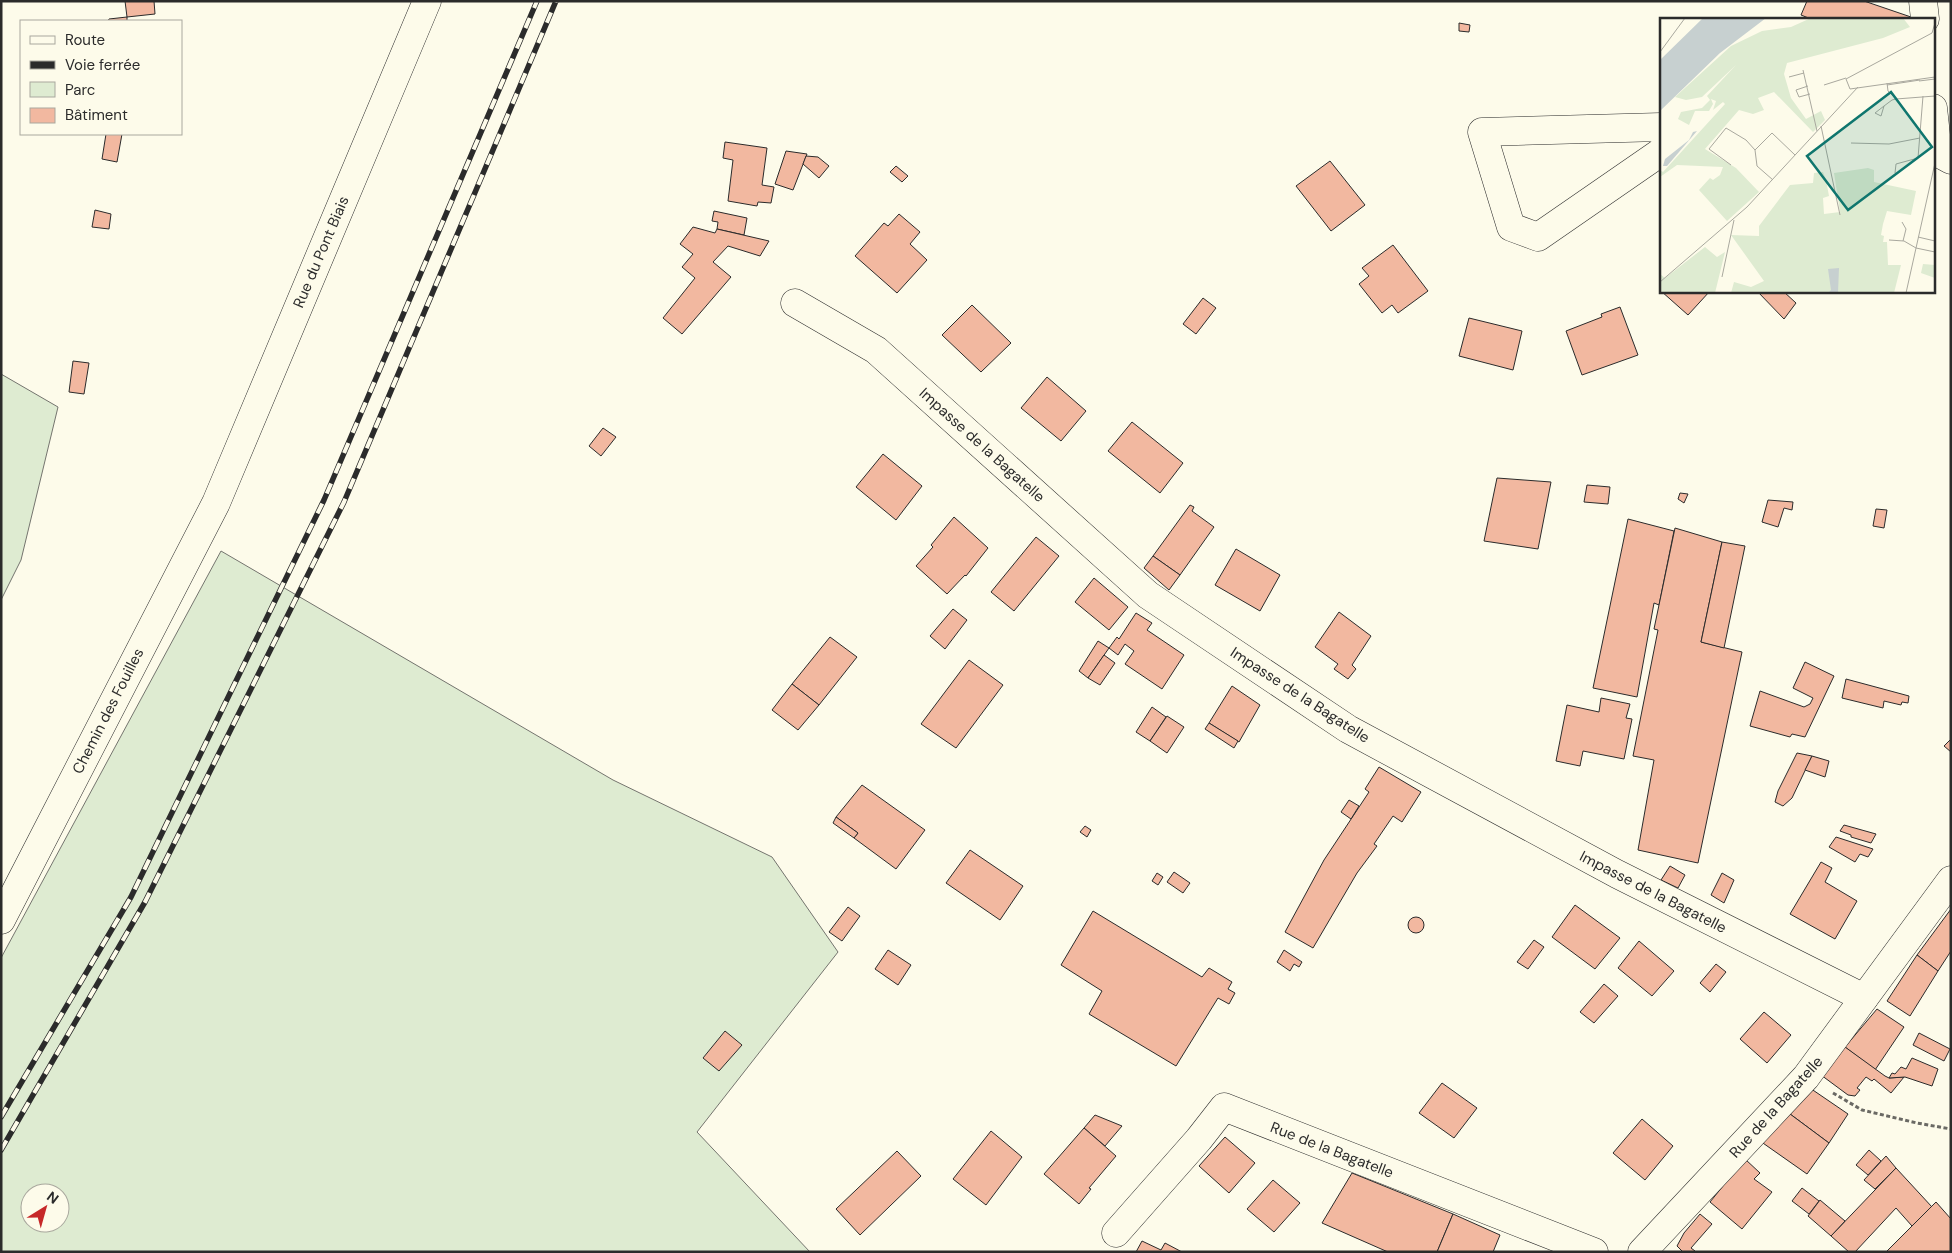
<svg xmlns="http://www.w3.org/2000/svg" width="1952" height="1253" font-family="'DM Sans',sans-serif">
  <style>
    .green { fill: #deebd1; stroke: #74746e; fill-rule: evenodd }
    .building { fill: #f2b8a0; stroke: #2b2b2b }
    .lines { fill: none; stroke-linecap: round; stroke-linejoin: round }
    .minor-casing { stroke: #2b2b2b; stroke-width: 29 }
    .path { stroke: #6a6964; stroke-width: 3; stroke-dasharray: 4 2.5; stroke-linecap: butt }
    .minor { stroke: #fdfbea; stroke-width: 28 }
    .rail-casing { stroke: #2b2b2b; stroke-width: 5.5 }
    .rail { stroke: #fdfbea; stroke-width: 4; stroke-dasharray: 11; stroke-linecap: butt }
    .labels { text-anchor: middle; stroke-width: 4; stroke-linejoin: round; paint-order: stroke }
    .street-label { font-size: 15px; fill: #2b2b2b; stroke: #fdfbea }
    .inset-road { fill: none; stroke: #a9a89e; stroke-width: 1 }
    .view { fill: #0f766e; fill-opacity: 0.15; stroke: #0f766e; stroke-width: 2.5 }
    .inset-edge { fill: none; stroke: #2b2b2b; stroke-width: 2.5 }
  </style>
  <rect width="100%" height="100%" fill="#fdfbea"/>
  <g class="green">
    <polygon points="1,374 58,407 21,560 1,600"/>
    <path d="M221 551 613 780 772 857 838 952 697 1132 810 1252H1V958ZM30 1193H60V1223H30Z"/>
  </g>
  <g class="building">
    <polygon points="125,1 154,1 155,14 127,17"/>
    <polygon points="1807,1 1864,1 1911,17 1911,19 1811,19 1801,15"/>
    <polygon points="127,17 127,21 108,21 109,19"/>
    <polygon points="1459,23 1470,25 1469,32 1459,31"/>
    <polygon points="106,134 122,134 117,162 102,159"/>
    <polygon points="725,142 767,148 762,185 774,187 771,203 758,202 757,206 728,201 733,160 723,158"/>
    <polygon points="786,151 807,154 793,190 775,184"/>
    <polygon points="806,156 818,157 829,166 819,178 803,164"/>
    <polygon points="1330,161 1365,205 1331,231 1296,186"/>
    <polygon points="896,166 908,176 902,182 890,172"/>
    <polygon points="95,210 111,214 109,229 92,227"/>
    <polygon points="714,211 747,218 744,235 717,229 718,222 712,221"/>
    <polygon points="899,214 920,232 910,244 927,260 897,293 855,256 884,223 888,226"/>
    <polygon points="693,227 715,233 717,229 769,241 760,256 728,246 713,262 731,277 682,334 663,318 695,278 682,267 693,254 680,244"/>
    <polygon points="1393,245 1428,291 1398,313 1392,305 1382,313 1359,284 1369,276 1362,268"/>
    <polygon points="1661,291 1710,291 1688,315"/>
    <polygon points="1757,291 1783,291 1796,303 1784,319"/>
    <polygon points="1203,298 1216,308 1196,334 1183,324"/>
    <polygon points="972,305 1011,343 981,372 942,335"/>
    <polygon points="1620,307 1638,355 1582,375 1566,331 1602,317 1601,314"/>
    <polygon points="1469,318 1522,331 1513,370 1459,356"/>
    <polygon points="73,361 89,363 84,394 69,392"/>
    <polygon points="1047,377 1086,411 1061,441 1021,408"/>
    <polygon points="1132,422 1183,463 1160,493 1108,451"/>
    <polygon points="603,428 616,437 601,456 589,446"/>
    <polygon points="883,454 922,486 896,520 856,487"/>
    <polygon points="1497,478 1551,482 1538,549 1484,541"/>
    <polygon points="1587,485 1610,487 1608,504 1584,502"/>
    <polygon points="1680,493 1688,494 1684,503 1678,499"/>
    <polygon points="1768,500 1793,502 1792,510 1784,508 1778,527 1762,522"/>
    <polygon points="1190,505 1194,507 1192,511 1214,527 1180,575 1153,556"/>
    <polygon points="1876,509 1887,510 1884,528 1873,526"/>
    <polygon points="954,517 988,548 966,576 965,575 947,594 916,566 933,547 931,545"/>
    <polygon points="1628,519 1674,531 1659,605 1654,603 1637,697 1593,688"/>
    <polygon points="1675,528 1722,542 1701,642 1742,652 1698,863 1638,850 1654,760 1633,756 1658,630 1654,629"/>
    <polygon points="1036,537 1059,556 1014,611 991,592"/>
    <polygon points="1722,542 1745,546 1724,648 1701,642"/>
    <polygon points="1236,549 1280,575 1260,611 1215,585"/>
    <polygon points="1153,556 1180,575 1169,590 1144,568"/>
    <polygon points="1094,578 1128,607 1109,630 1075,602"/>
    <polygon points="953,609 967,620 945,649 930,636"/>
    <polygon points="1339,612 1371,636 1352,665 1356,669 1348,679 1334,669 1338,664 1315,647"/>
    <polygon points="1136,613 1152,623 1147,630 1184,655 1162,689 1125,664 1134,651 1125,644 1118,655 1109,648 1117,637 1119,639"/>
    <polygon points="830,637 857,657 819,705 792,684"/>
    <polygon points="1098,641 1109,648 1088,678 1079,671"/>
    <polygon points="1104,655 1115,663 1100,685 1088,678"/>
    <polygon points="969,660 1003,685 956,748 921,724"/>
    <polygon points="1805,662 1834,676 1805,737 1792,734 1790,737 1750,726 1760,691 1804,707 1810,704 1813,698 1793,688"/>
    <polygon points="1846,679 1909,696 1908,703 1902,702 1901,705 1884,701 1883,708 1842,698"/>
    <polygon points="792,684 819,705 798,730 772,710"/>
    <polygon points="1232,686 1260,705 1239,742 1209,723"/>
    <polygon points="1601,698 1630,704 1626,718 1632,719 1624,759 1583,751 1580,766 1556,761 1567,705 1599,712"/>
    <polygon points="1152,707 1166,717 1150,741 1136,732"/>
    <polygon points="1167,716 1184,727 1167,753 1150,741"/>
    <polygon points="1209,723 1238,741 1234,748 1205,729"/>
    <polygon points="1951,739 1951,752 1944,746"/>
    <polygon points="1797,753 1812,756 1792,798 1783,806 1775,802 1778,791"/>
    <polygon points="1812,756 1829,761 1825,777 1805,770"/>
    <polygon points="1379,767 1421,792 1402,822 1393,816 1374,844 1377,846 1357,873 1313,948 1285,932 1324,860 1369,792 1365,789"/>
    <polygon points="862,785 925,830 896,869 854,838 858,833 836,817"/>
    <polygon points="1349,800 1359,806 1351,819 1341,812"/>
    <polygon points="836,817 858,833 854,838 833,823"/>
    <polygon points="1844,825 1876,834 1871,843 1851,837 1851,835 1840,831"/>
    <polygon points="1085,826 1091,830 1087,837 1080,832"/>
    <polygon points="1836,837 1873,849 1868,857 1860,854 1855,862 1829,847"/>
    <polygon points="970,850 1023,886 1000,920 946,883"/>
    <polygon points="1821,862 1832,868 1825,882 1857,901 1835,939 1790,914"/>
    <polygon points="1670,866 1685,875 1678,888 1661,880"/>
    <polygon points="1174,872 1190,883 1183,893 1167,882"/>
    <polygon points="1157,873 1163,877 1158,885 1152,881"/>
    <polygon points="1722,873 1734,880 1724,903 1711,895"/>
    <polygon points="1575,905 1620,938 1595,969 1552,937"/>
    <polygon points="848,907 860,916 842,941 829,932"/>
    <polygon points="1951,909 1951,951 1938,971 1917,955"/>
    <polygon points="1093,911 1202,977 1209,968 1232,982 1228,989 1235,993 1229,1004 1218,998 1176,1066 1089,1014 1102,991 1061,965"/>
    <circle cx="1416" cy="925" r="8"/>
    <polygon points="1534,940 1544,947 1528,969 1517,962"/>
    <polygon points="1639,941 1674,971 1652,996 1618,968"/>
    <polygon points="888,950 911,965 898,985 875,969"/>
    <polygon points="1284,950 1302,962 1299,967 1294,964 1290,971 1277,962"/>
    <polygon points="1917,955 1938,971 1910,1016 1887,1001"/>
    <polygon points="1716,964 1726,972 1710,992 1700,983"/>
    <polygon points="1604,984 1618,996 1594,1023 1580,1012"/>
    <polygon points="1877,1009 1904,1027 1875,1070 1845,1047"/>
    <polygon points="1764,1012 1791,1035 1767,1063 1740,1039"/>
    <polygon points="725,1031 742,1045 719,1071 703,1058"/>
    <polygon points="1919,1033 1950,1049 1944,1061 1913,1045"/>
    <polygon points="1845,1047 1885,1076 1889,1078 1904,1077 1891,1093 1874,1079 1872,1081 1866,1077 1857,1088 1860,1090 1855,1096 1848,1095 1821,1075"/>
    <polygon points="1912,1058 1938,1069 1932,1086 1905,1077 1889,1078 1892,1073 1895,1074 1901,1067 1906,1069"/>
    <polygon points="1442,1083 1477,1108 1454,1138 1419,1113"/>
    <polygon points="1807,1086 1848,1114 1829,1143 1786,1111"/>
    <polygon points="1786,1111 1829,1143 1807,1174 1760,1141"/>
    <polygon points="1095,1115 1122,1126 1105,1146 1084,1128"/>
    <polygon points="1642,1119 1673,1146 1645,1180 1613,1153"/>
    <polygon points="1084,1128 1116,1156 1089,1188 1091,1189 1079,1204 1044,1174"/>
    <polygon points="991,1131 1022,1157 986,1205 953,1179"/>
    <polygon points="1225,1137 1255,1163 1229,1193 1199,1166"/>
    <polygon points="1869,1150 1881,1161 1868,1175 1856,1165"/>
    <polygon points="897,1151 921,1176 860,1235 836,1209"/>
    <polygon points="1886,1156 1896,1168 1875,1189 1864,1180"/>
    <polygon points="1745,1159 1760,1173 1754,1179 1772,1192 1742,1229 1710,1202"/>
    <polygon points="1896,1168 1932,1207 1912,1226 1896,1208 1855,1252 1849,1252 1831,1236"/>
    <polygon points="1352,1173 1453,1214 1437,1252 1388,1252 1322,1223"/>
    <polygon points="1273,1180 1300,1203 1274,1232 1247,1209"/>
    <polygon points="1802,1188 1819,1201 1809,1214 1792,1201"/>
    <polygon points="1820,1200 1845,1221 1831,1236 1808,1216"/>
    <polygon points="1936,1202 1951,1219 1951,1252 1886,1252"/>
    <polygon points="1453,1214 1500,1235 1493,1252 1437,1252"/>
    <polygon points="1700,1214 1712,1224 1691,1248 1695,1251 1694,1252 1683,1252 1677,1246 1684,1233"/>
    <polygon points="1142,1241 1161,1250 1165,1243 1182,1252 1136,1252"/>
  </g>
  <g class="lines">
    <g class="minor-casing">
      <g id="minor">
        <polyline points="1923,1 1925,19"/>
        <polyline points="1933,108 1938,153 1951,160"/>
        <polyline points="1661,127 1482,132 1511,227 1538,237 1661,152"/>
        <polyline points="795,303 876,350 1148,595 1348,729 1617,874 1864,998"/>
        <polyline points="1,920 216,503 427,1"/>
        <polyline points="1116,1233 1199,1139 1224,1107 1594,1252"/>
        <polyline points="1642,1252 1806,1077 1951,880"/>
      </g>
    </g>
    <polyline class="path" points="1833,1093 1862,1110 1917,1123 1951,1129"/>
    <use href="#minor" class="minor"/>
    <g class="rail-casing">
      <g id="rail">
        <polyline points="1,1117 131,897 324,500 537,1"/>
        <polyline points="1,1150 145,902 344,502 556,1"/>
      </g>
    </g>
    <use href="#rail" class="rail"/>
  </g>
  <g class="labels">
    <g class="street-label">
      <text transform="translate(321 252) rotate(-67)" y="5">Rue du Pont Biais</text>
      <text transform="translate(982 445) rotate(42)" y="5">Impasse de la Bagatelle</text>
      <text transform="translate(1300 695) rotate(33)" y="5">Impasse de la Bagatelle</text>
      <text transform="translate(108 711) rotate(-63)" y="5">Chemin des Fouilles</text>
      <text transform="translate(1653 892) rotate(27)" y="5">Impasse de la Bagatelle</text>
      <text transform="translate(1776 1107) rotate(-48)" y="5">Rue de la Bagatelle</text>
      <text transform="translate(1332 1150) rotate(21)" y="5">Rue de la Bagatelle</text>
    </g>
  </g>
  <g transform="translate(1660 18)">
    <rect width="275" height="275" fill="#fdfbea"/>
    <path d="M151 0H243L250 9 223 20 127 45 124 56 131 80 146 101 161 93 165 102 153 114 114 74 98 80 104 92 93 96 79 92 45 131 76 150 99 174 67 203 39 172 50 160 53 162 60 157 63 149 17 147 0 159V152L3 154 65 86 63 84 53 92 56 83 51 81 53 86 49 93H35L29 107 18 101 21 94 42 90 50 82 47 78 76 47 42 79 26 82 15 79 71 28 102 13 131 9ZM208 150 214 152V164L256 173 251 197 227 193 223 206 221 217 224 218 223 224H227L228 247H241L234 275H71L74 264 91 269 104 263 71 217 99 218V208L130 167 153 165 154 155 163 154 166 162 169 178 163 180 164 196 180 194 174 155ZM45 229 57 239 65 234 55 275H0V256L5 260ZM263 246 275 247V260L261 255Z" fill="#deebd1"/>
    <path d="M43 0H106L60 35 0 93V42ZM37 113 7 148H3L5 141 29 122 33 114ZM179 250 178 275H168L171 272 168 251Z" fill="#c7d0d0"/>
    <path class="inset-road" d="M275 5 272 15 186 61 190 71 275 59M0 34 25 0M143 52 157 113M129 59 144 55M259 63 275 61M227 65 228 73 236 81 275 78M164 67 186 60M227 67 260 62M148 68 136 72 139 79 150 76M224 88 221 98 215 95 224 88 232 82 236 81M161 108 180 197M191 125 229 126 260 120M71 147 49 131 66 110 86 122 95 132M235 155 236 146 258 140 263 78M113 162 97 148 95 132 112 115 135 137M242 204 246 211 243 223M258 219 275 223M229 222 244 223 256 230 275 234M62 259 74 202M0 264 87 189 198 69M246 275 275 145"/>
    <path class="view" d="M231 74 272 129 188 192 147 138Z"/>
    <rect width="275" height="275" class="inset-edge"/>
  </g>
  <rect width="1952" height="1253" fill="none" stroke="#2b2b2b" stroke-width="5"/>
  <rect x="20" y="20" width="162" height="115" fill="#fdfbea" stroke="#a9a89e"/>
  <rect x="30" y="36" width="25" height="8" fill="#fdfbea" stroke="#a9a89e"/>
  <text x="65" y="45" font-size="15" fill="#2b2b2b">Route</text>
  <rect x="30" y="61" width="25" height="8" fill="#2b2b2b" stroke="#a9a89e"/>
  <text x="65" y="70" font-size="15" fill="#2b2b2b">Voie ferrée</text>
  <rect x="30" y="82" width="25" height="15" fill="#deebd1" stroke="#a9a89e"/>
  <text x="65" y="95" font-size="15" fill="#2b2b2b">Parc</text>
  <rect x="30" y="108" width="25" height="15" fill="#f2b8a0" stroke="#a9a89e"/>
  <text x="65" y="120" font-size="15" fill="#2b2b2b">Bâtiment</text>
  <g transform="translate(45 1208) rotate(37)"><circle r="24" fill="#fdfbea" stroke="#a9a89e"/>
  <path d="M0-4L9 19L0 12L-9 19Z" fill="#c62828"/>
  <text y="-8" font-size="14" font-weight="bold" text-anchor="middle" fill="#2b2b2b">N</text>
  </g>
</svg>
